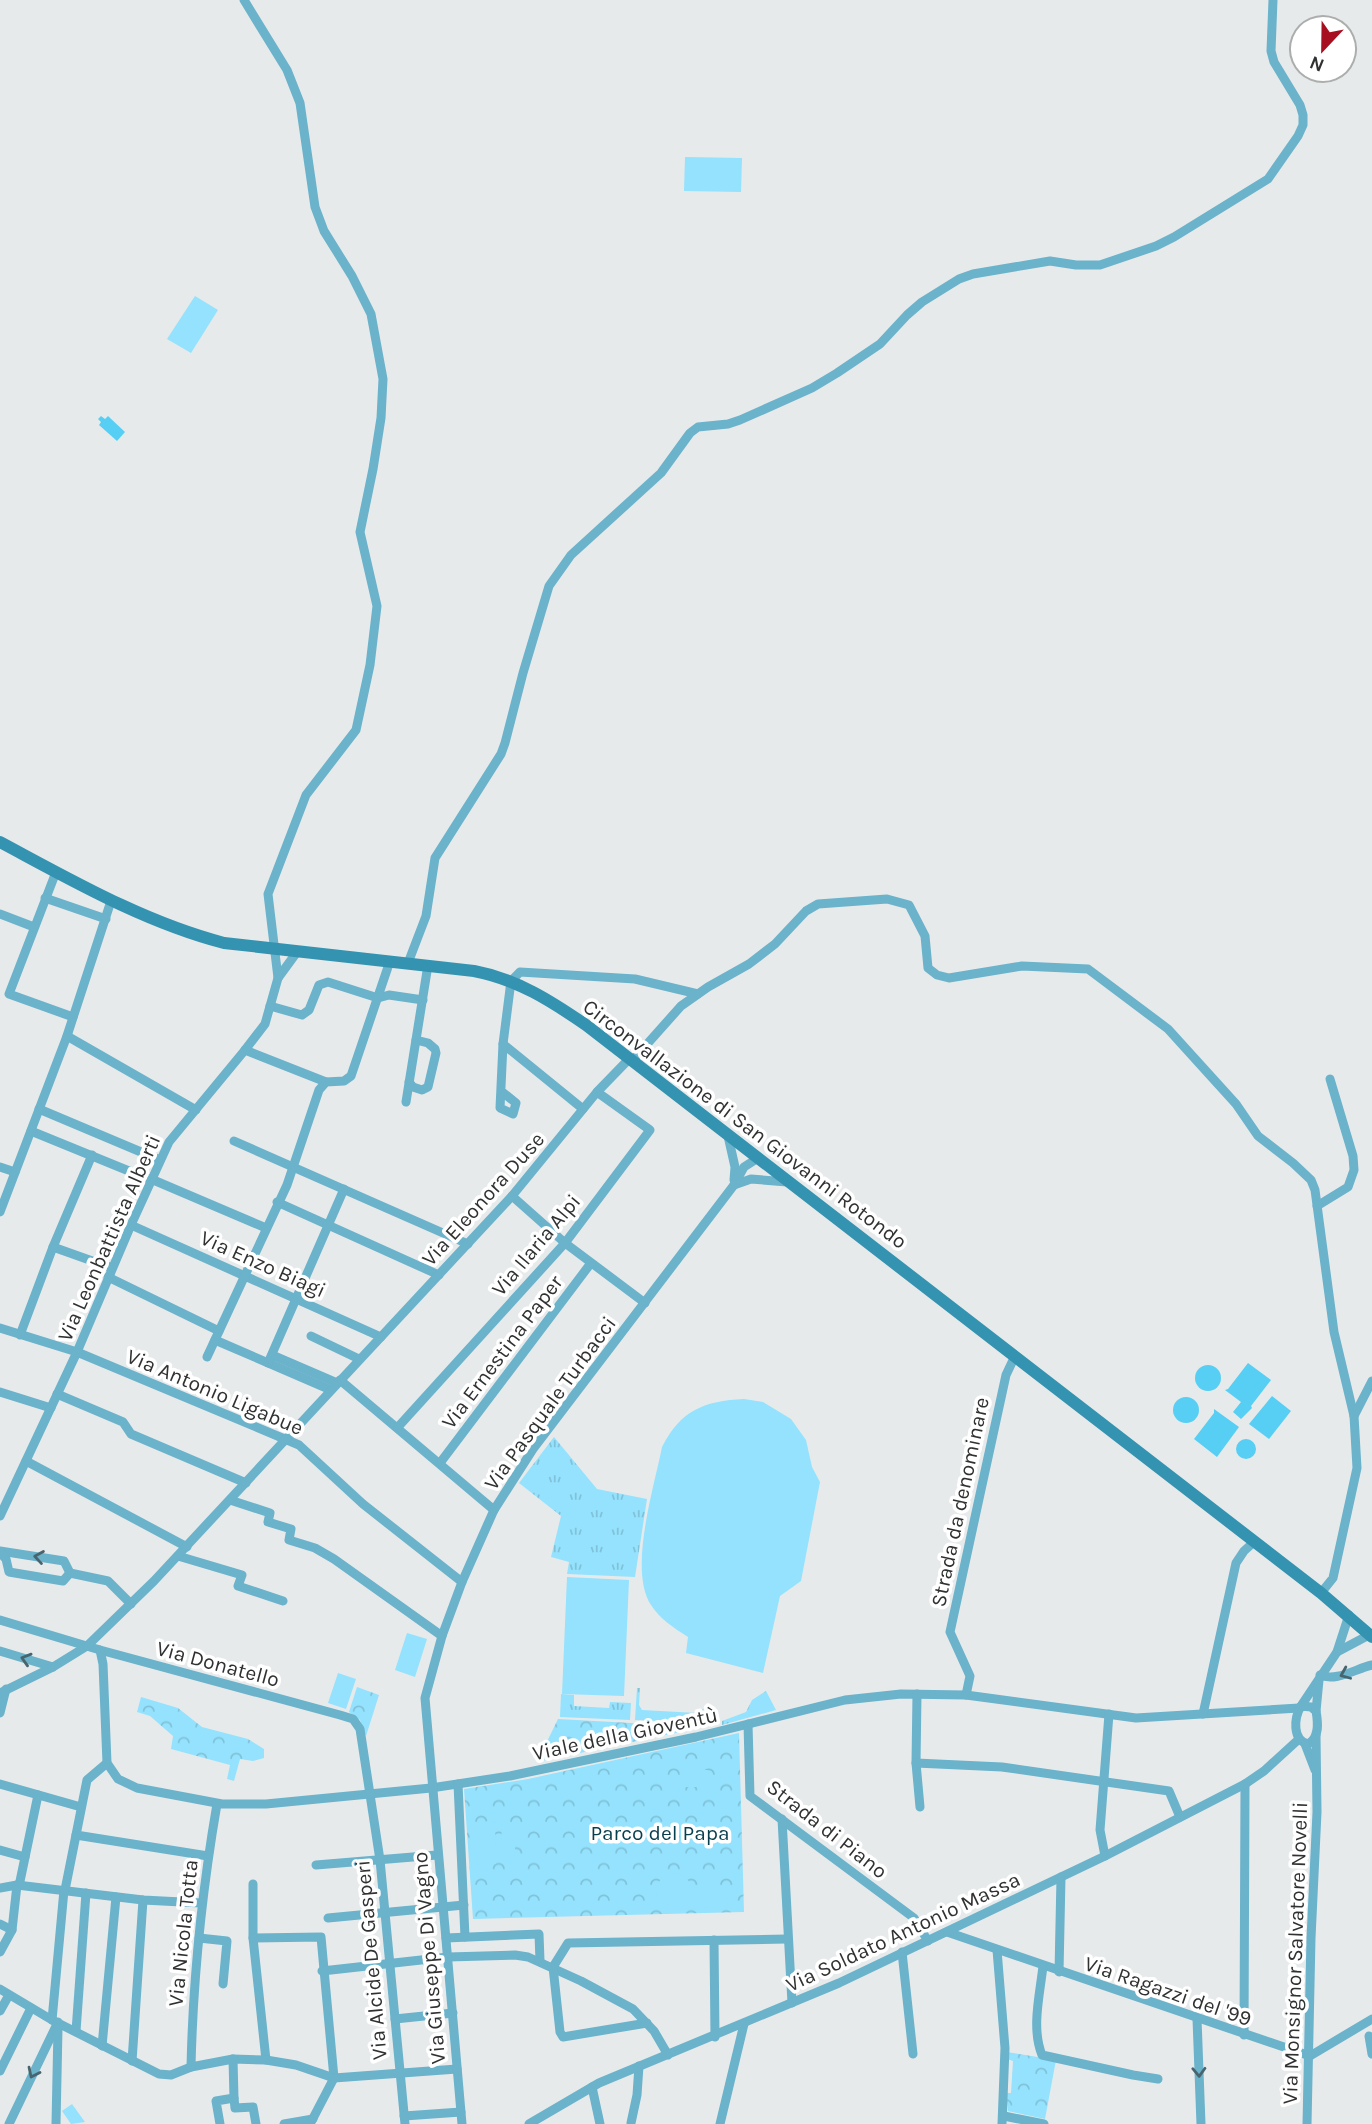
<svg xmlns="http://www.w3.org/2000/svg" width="1372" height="2124" font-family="Karla,sans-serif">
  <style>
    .grass { fill: url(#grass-tufts) }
    .park { fill: url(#park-crowns) }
    .pitch { fill: #94e2fd }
    .water { fill: #57cef3 }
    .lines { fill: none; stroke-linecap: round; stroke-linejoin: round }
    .minor { stroke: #6bb2cb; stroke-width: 9 }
    .secondary { stroke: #3493b0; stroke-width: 12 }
    .oneway { stroke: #48656f }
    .labels { text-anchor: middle; stroke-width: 7; stroke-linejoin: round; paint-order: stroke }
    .street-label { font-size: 21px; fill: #303131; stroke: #fff }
    .park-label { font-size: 21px; fill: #083f4e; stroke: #fff }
  </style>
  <defs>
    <pattern id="grass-tufts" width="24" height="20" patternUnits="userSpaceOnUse" patternTransform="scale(1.75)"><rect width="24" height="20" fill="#94e2fd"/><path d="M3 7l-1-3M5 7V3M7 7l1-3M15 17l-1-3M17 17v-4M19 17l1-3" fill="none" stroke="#80c2d9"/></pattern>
    <pattern id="park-crowns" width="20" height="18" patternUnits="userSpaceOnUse" patternTransform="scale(1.75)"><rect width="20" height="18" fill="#94e2fd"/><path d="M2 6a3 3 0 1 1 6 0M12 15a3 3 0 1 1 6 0" fill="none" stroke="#80c2d9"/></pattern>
  </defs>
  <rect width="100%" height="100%" fill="#e7eaeb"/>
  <g class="grass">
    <polygon points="554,1437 597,1489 647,1499 635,1577 567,1574 569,1562 551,1557 561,1516 519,1483"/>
    <polygon points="637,1688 640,1688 639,1705 642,1710 697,1713 707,1706 706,1723 635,1720"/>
    <polygon points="766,1691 776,1710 722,1725 722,1721 746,1712 752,1700"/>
    <polygon points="561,1694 574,1695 574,1706 609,1708 610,1702 631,1703 630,1720 560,1717"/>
  </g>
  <g class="park">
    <polygon points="357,1687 379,1695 366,1736 360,1720 349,1712"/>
    <polygon points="141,1697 178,1708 202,1727 248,1739 264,1749 264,1758 253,1761 240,1759 234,1781 227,1779 230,1765 171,1749 173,1736 150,1716 137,1712"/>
    <polygon points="558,1719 704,1727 537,1762"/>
    <polygon points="739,1733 744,1912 473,1919 464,1789 528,1779"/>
    <polygon points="1007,2052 1056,2060 1045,2119 1008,2111 1006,2093 1011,2093 1013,2061 1007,2059"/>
  </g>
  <g class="pitch">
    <polygon points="685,157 742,158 741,192 684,191"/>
    <polygon points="195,296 218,310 191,353 167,339"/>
    <path d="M744 1399 763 1402 791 1419 806 1440 812 1467 820 1482 801 1581 780 1596 763 1673 686 1653 688 1637C674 1628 660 1619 651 1605 628 1570 654 1488 662 1447 681 1410 704 1401 744 1399Z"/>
    <polygon points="567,1577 629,1580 624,1696 562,1694"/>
    <polygon points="407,1633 427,1639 415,1677 395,1670"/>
    <polygon points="338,1673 356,1679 346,1709 328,1703"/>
    <polygon points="683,1770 708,1770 709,1787 684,1787"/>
    <polygon points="495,1821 496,1864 475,1865 474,1822"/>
    <polygon points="515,1824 515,1855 503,1856 501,1825"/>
    <path d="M676 1873 685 1877 697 1890H727L726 1906C711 1907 656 1915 656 1892 656 1884 661 1878 667 1874Z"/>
    <polygon points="72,2104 85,2122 71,2124 62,2111"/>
  </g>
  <g class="water">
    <polygon points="101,416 105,419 108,416 125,432 117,441 99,425 101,422 98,419"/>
    <polygon points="1248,1363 1271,1380 1251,1406 1252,1408 1241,1419 1233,1412 1241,1402 1225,1390 1228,1389"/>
    <circle cx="1208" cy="1378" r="13"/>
    <polygon points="1272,1396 1291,1411 1269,1439 1249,1424"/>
    <circle cx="1186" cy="1410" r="13"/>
    <polygon points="1214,1409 1239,1427 1217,1457 1194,1439 1214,1413"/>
    <circle cx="1246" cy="1449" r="10"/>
  </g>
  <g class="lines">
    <g class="minor">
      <polyline points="56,872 9,994 73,1017"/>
      <polyline points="45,898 106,919"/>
      <polyline points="0,914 34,927"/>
      <polyline points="408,963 426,916 435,858 501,754 505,743 523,673 549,586 571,555 661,473 690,433 698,427 728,424 740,420 812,388 837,373 880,344 907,315 922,302 959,279 973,274 1050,261 1076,265 1100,265 1156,246 1174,237 1268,179 1298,136 1303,125 1303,115 1300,105 1274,62 1271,51 1273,0"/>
      <polyline points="278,978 297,952"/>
      <polyline points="270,1006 302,1015 309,1010 319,985 328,982 378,998 389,995 423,1000"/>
      <polyline points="67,1036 196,1110"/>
      <polyline points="503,1044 583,1109"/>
      <polyline points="245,1050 326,1082"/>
      <polyline points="632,1061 681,1006 708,987 749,964 775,944 806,911 818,904 887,899 909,905 925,936 928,968 937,975 949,978 1022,966 1088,969 1168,1029 1236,1104 1258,1136 1293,1163 1311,1180 1315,1190 1334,1332 1354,1416 1357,1468 1333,1578 1321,1593"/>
      <polyline points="409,1082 413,1087 422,1090 428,1087 436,1053 435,1049 428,1043 416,1040"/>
      <polyline points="501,1091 516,1103 513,1114 500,1108 503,1044 511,981 520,972 635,979 698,994"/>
      <polyline points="406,1102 428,965"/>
      <polyline points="39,1109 160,1160"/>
      <polyline points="31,1131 151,1180"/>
      <polyline points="728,1136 735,1167 734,1180"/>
      <polyline points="234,1141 468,1244"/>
      <polyline points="0,1167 15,1172"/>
      <polyline points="151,1179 266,1228"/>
      <polyline points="734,1185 751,1179 787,1182"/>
      <polyline points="512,1196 565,1243 645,1303"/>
      <polyline points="277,1202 439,1275"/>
      <polyline points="1317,1206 1348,1187 1354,1170 1353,1156 1330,1079"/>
      <polyline points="0,1212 67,1036 111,901"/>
      <polyline points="131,1225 381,1337"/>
      <polyline points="53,1247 112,1268"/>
      <polyline points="108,1277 219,1331"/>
      <polyline points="0,1328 77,1352 299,1445 363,1504 462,1582"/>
      <polyline points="20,1335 53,1247 92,1155"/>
      <polyline points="311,1336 359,1359"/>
      <polyline points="215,1340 331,1390"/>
      <polyline points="272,1355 337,1383"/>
      <polyline points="207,1357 287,1185 319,1090 326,1082 344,1081 351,1076 390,961"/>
      <polyline points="268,1363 344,1189"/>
      <polyline points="340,1380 494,1510"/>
      <polyline points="0,1392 51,1408"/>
      <polyline points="57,1394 123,1422 131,1434 246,1483"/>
      <polyline points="1354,1416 1372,1381"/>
      <polyline points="398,1427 565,1243 650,1130 597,1092"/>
      <polyline points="26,1461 187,1547"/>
      <polyline points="440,1463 591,1263"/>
      <polyline points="230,1500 270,1513 268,1522 291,1529 289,1540 315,1548 334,1559 442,1636"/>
      <polyline points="0,1516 77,1352 131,1225 169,1142 245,1050 265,1024 278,978 268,894 306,795 356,730 370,665 377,606 360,532 373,469 381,418 383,379 371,314 352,276 324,231 315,207 300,103 287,70 244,0"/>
      <polyline points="0,1551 64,1561 70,1573"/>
      <polyline points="0,1553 6,1559 9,1572 63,1581 70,1573"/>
      <polyline points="178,1556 242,1575 238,1586 283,1601"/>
      <polyline points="70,1573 108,1581 131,1604"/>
      <polyline points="0,1620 100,1650 340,1715 353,1719 360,1729 380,1860 405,2124"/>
      <polyline points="100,1650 103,1664 107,1763 118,1779 137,1788 222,1804 266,1804 431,1788 510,1776 696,1737 845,1700 901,1694 966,1695 1136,1718 1299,1708"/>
      <polyline points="0,1651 53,1667"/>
      <polyline points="1337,1652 1369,1635"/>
      <path d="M1320 1675C1336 1682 1355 1669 1372 1665"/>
      <polyline points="0,1693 53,1667 87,1646 154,1581 512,1196 597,1092 629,1059"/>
      <polyline points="917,1694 916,1763 920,1807"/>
      <polyline points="966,1695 970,1676 950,1632 1006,1375 1015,1356"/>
      <polyline points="1301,1706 1337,1652 1349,1615"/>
      <path d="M1301 1706 1311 1707 1316 1711C1318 1722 1320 1738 1308 1744 1292 1740 1294 1718 1301 1706Z"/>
      <polyline points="1316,1711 1319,1680"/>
      <polyline points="0,1713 6,1689"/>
      <polyline points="1203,1714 1236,1563 1244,1551 1255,1541"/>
      <polyline points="748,1724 750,1796 914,1918 928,1941"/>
      <polyline points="1305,1744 1315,1770"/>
      <polyline points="916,1763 1002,1767 1169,1791 1180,1817"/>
      <polyline points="0,1784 81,1807"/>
      <polyline points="458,1784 465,1937"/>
      <polyline points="782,1819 792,2003"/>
      <polyline points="76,1835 208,1856"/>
      <polyline points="0,1850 25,1857"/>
      <polyline points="1105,1856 1100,1830 1109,1714"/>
      <polyline points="316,1865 437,1855"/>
      <polyline points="253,1884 253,1938 266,2060"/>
      <polyline points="19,1886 38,1795"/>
      <polyline points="0,1888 17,1885 143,1900 201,1903"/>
      <polyline points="65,1890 87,1780 107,1763"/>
      <polyline points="328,1918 464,1905"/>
      <polyline points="0,1924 12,1930"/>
      <polyline points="947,1932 1310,2056 1372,2019"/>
      <polyline points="199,1938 227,1941 223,1984"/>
      <polyline points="253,1938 321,1937 334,2078"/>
      <polyline points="446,1938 539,1934 540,1961"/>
      <polyline points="714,1940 715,2037"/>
      <polyline points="997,1950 1005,2048 1002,2124"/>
      <polyline points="0,1952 12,1930 17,1885"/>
      <polyline points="902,1952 913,2054"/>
      <path d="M1043 1966C1040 1994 1031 2028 1042 2055L1133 2075 1158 2079"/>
      <polyline points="322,1971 448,1957 515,1955 528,1957 581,1981 633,2009 654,2031 668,2055"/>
      <polyline points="1059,1972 1061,1877"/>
      <polyline points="0,1989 52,2020 159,2074 171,2075 191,2067 233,2059 266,2060 296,2065 334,2078 457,2069"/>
      <polyline points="0,2011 9,1995"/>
      <polyline points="395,2019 453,2013"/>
      <polyline points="1197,2019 1201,2124"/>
      <polyline points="52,2020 64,1890"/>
      <polyline points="647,2023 563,2037 560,2032 553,1967 568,1943 787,1939"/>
      <polyline points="76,2031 86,1893"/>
      <polyline points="1244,2035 1245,1784"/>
      <polyline points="1369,2036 1372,2054"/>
      <polyline points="102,2046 116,1897"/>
      <polyline points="132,2061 143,1900"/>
      <path d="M191 2067C193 1978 202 1891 217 1804"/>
      <polyline points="0,2071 31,2008"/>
      <polyline points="592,2087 600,2124"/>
      <polyline points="234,2098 235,2108 253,2107 256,2124"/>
      <polyline points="404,2116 461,2112"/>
      <polyline points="1004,2116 1044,2124"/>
      <polyline points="631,2123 637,2095 639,2066"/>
      <polyline points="9,2124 58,2022"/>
      <polyline points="56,2124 58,2028"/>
      <polyline points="220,2124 216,2101 234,2098 233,2059"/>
      <polyline points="284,2124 313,2119"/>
      <polyline points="310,2124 334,2078"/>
      <polyline points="462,2124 425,1698 442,1636 462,1582 494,1510 533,1449 734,1185 744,1167 758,1158"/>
      <polyline points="529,2124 599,2083 839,1983 1105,1856 1245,1784 1264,1771 1299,1739"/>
      <polyline points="720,2124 744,2024"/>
      <polyline points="1307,2124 1311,1938 1317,1812 1316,1735"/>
    </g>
    <path class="secondary" d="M0 842C73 881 144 922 224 943L474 971C517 979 551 1001 586 1025L1321 1593 1372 1637"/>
  </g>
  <defs><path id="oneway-chevron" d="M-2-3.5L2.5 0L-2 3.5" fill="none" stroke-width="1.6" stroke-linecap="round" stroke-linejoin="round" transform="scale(1.75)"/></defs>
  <g class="oneway">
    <use href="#oneway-chevron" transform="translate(39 1557) rotate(-171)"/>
    <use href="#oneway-chevron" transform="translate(26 1659) rotate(-163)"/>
    <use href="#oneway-chevron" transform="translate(1345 1674) rotate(157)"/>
    <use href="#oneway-chevron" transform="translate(1199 2072) rotate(88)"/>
    <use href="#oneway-chevron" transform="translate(33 2073) rotate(116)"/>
  </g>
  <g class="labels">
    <g class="street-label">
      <text transform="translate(745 1124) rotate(37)" y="7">Circonvallazione di San Giovanni Rotondo</text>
      <text transform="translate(483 1199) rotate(-48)" y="7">Via Eleonora Duse</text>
      <text transform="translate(109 1238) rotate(-66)" y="7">Via Leonbattista Alberti</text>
      <text transform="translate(536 1245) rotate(-50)" y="7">Via Ilaria Alpi</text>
      <text transform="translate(263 1264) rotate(24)" y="7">Via Enzo Biagi</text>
      <text transform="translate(502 1352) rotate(-53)" y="7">Via Ernestina Paper</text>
      <text transform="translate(215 1392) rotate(23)" y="7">Via Antonio Ligabue</text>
      <text transform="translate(550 1403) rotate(-54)" y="7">Via Pasquale Turbacci</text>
      <text transform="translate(960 1502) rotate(-78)" y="7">Strada da denominare</text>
      <text transform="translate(218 1664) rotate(15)" y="7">Via Donatello</text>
      <text transform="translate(625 1734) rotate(-12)" y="7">Viale della Gioventù</text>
      <text transform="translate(827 1829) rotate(38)" y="7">Strada di Piano</text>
      <text transform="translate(903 1932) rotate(-25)" y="7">Via Soldato Antonio Massa</text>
      <text transform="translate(183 1933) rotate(-84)" y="7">Via Nicola Totta</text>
      <text transform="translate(1295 1953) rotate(-88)" y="7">Via Monsignor Salvatore Novelli</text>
      <text transform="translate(429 1958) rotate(-95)" y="7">Via Giuseppe Di Vagno</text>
      <text transform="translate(371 1960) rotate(-95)" y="7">Via Alcide De Gasperi</text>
      <text transform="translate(1168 1991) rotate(19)" y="7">Via Ragazzi del '99</text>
    </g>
    <g class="park-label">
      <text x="660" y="1840">Parco del Papa</text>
    </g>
  </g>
  <g transform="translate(1323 49) rotate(202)"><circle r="33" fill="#ffffff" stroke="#acadad" stroke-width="2"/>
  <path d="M0-5L12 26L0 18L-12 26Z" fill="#a70f20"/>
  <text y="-10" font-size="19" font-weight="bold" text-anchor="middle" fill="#303131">N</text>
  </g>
</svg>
